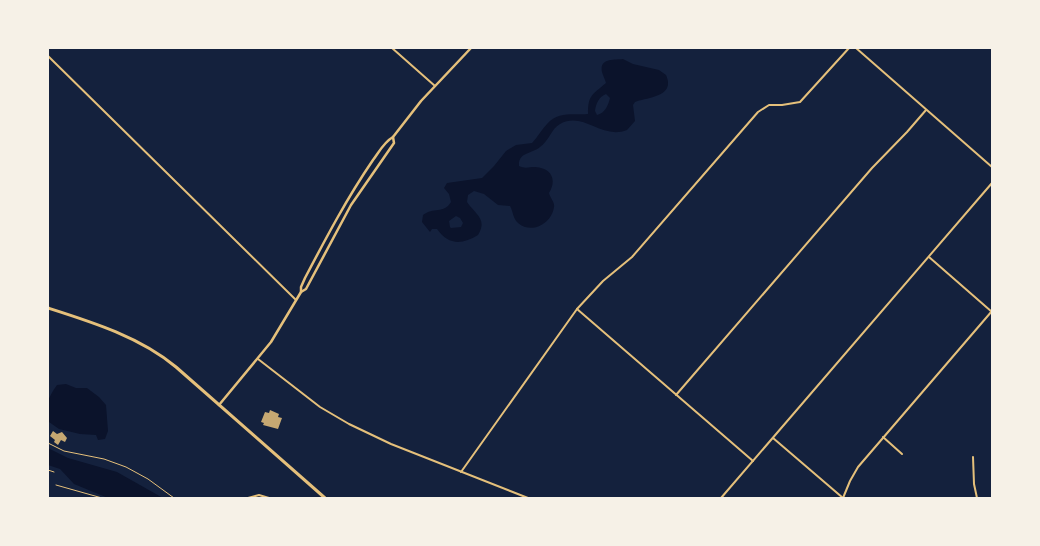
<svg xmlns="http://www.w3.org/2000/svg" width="1040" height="546" font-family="'Varela Round',sans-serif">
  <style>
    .water { fill: #0b132b; fill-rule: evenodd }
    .building { fill: #c6a872 }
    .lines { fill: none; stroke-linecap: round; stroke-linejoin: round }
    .path { stroke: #e5c07b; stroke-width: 1 }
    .minor { stroke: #e5c07b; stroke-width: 2 }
    .tertiary { stroke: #e5c07b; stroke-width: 2.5 }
    .secondary { stroke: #e5c07b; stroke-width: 3 }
  </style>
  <rect width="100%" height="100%" fill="#14213d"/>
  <g class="water">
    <path d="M623 59 633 64 659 70 666 75C676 97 647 97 635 102L633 105 635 121 627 130C601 140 584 111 560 124 551 129 549 141 540 147 532 154 518 152 519 166 525 169 529 167 535 167 552 168 557 180 549 193 550 198 555 202 554 207 552 223 532 235 518 223 513 219 513 211 510 206L498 205 484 194 474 191 468 195 467 202C475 214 488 219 478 235 462 245 448 245 437 229H432L430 232 422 222 423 215C433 207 444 214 451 202L449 194 444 188 447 183 482 178 494 166 506 151 516 145 532 143C538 137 541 130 547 124 558 111 573 115 588 114 588 95 592 95 606 83 605 79 603 76 602 72 599 58 614 60 623 59ZM606 94 610 98C608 106 605 113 597 115L595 111C596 103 599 97 606 94ZM456 216 460 218 463 223 461 227 451 228 450 227 449 221Z"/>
    <path d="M66 384 76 388H87L99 397 106 405 108 431 105 439 98 440 96 435 80 434 59 429 49 422C44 408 48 397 57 385Z"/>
    <polygon points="48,448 68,458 117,472 163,498 108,498 74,484 60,469 48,465"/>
  </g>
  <g class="building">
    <polygon points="270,410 279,414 278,417 282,418 278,429 263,425 264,423 261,422 265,412 269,413"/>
    <polygon points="53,431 57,434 62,432 67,438 65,442 61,440 58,445 54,442 55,440 50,436"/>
  </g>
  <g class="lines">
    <g class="path">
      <polyline points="48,443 64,451 104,459 126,467 148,479 174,498"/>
      <polyline points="48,470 54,472"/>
      <polyline points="56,485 102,498"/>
    </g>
    <g class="minor">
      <polyline points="392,48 435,86"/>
      <polyline points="856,48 992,167"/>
      <polyline points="48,56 296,300"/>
      <polyline points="929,257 992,312"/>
      <polyline points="577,309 753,461"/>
      <polyline points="258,359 320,407 349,424 391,444 528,498"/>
      <polyline points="676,395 872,168 907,132 926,110"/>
      <polyline points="883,437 902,454"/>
      <polyline points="773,438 843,498"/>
      <polyline points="973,457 974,484 977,498"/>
      <polyline points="461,472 577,309 603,281 632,257 758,112 769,105 782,105 800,102 849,48"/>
      <polyline points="248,498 259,495 269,498"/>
      <polyline points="721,498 992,183"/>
      <polyline points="843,498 850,481 858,467 992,311"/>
    </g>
    <g class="tertiary">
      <polyline points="301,292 306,289 351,205 394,143 393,137"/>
      <path d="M219 405 271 342 301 292V287L305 278C326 238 347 198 373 160 379 152 384 142 393 137L421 101 471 48"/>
    </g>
    <path class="secondary" d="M48 308C92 322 140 337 176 367L325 498"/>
  </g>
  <rect width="1040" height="546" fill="none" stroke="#f6f1e7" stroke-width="98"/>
</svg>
